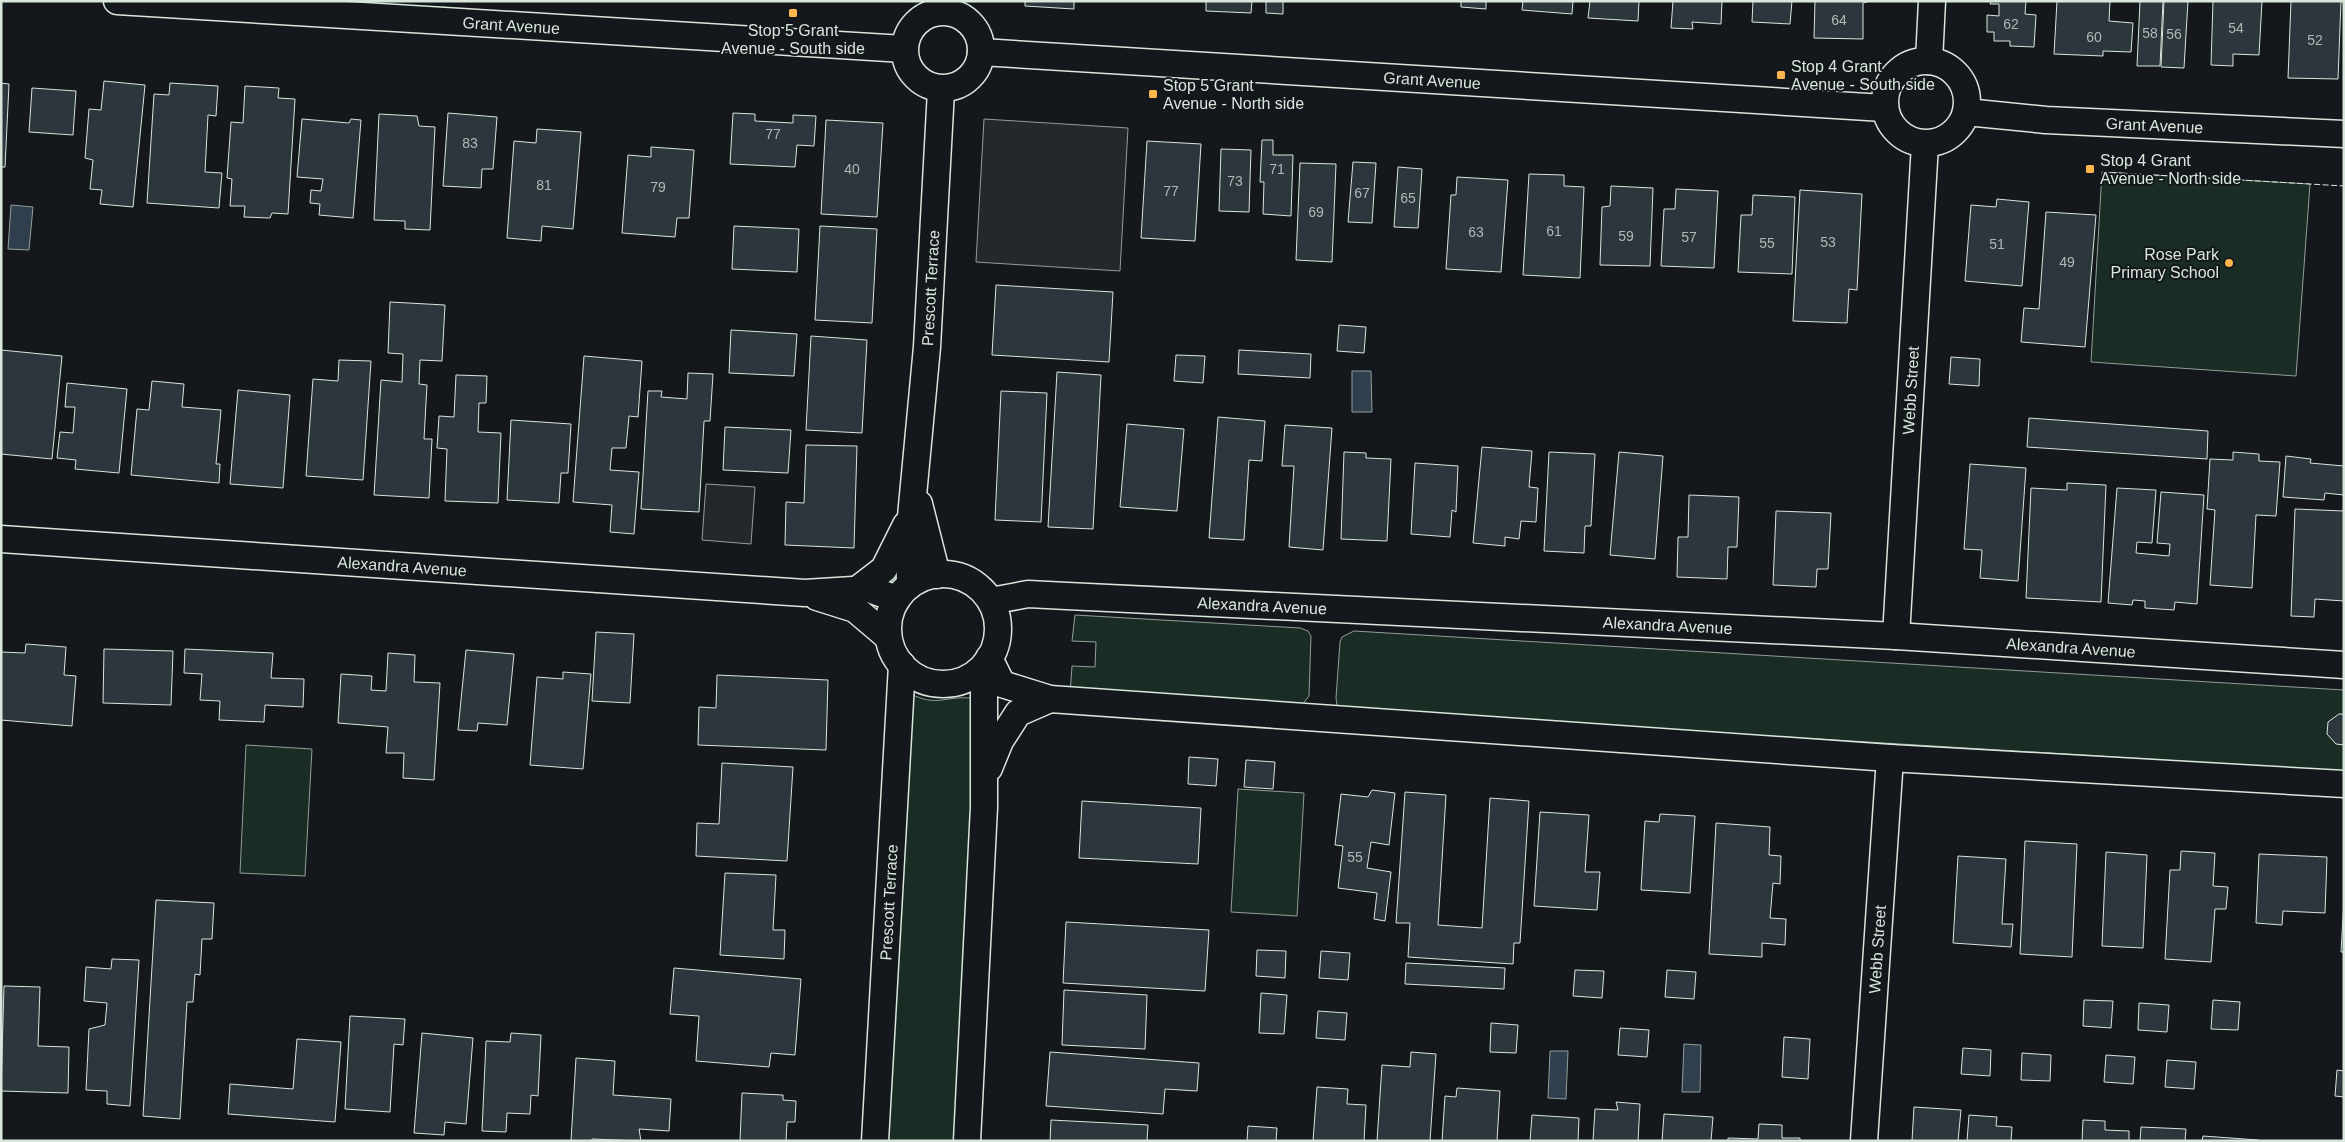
<svg xmlns="http://www.w3.org/2000/svg" width="2345" height="1142" font-family="Arial,sans-serif">
  <style>
    .green { fill: #1a2d24; stroke: #939e99 }
    .parking { fill: #24282b; stroke: #939e99 }
    .water { fill: #2f3f4d; stroke: #939e99 }
    .building { fill: #2c363c; stroke: #d8e6dc }
    .lines { fill: none; stroke-linecap: round; stroke-linejoin: round }
    .street-casing { stroke: #d8e6dc; stroke-width: 29 }
    .street { stroke: #14181c; stroke-width: 26 }
    .fence { stroke: #d8e6dc; stroke-width: 1; stroke-dasharray: 6 2.5; stroke-linecap: butt }
    .poi-dot { fill: #ffb74d; stroke: #14181c; stroke-width: 2 }
    .labels { text-anchor: middle; stroke-width: 4; stroke-linejoin: round; paint-order: stroke }
    .number-label { font-size: 14px; fill: #adbab4 }
    .street-label { font-size: 16px; fill: #d8e6dc; stroke: #14181c }
    .poi-label { font-size: 16px; fill: #d8e6dc; stroke: #14181c; text-anchor: start }
  </style>
  <rect width="100%" height="100%" fill="#14181c"/>
  <g class="green">
    <polygon points="2102,172 2310,184 2296,376 2091,362"/>
    <polygon points="1075,615 1300,628 1308,631 1311,636 1309,696 1302,705 1070,694 1072,666 1095,667 1096,642 1072,641"/>
    <polygon points="1354,631 2344,690 2344,771 1342,710 1337,705 1336,698 1340,642 1342,637"/>
    <path d="M911 694C937 707 945 696 970 698L978 706 957 1141H887L910 762Z"/>
    <polygon points="246,745 312,749 305,876 240,873"/>
    <polygon points="1238,789 1304,793 1297,916 1231,912"/>
  </g>
  <g class="parking">
    <polygon points="984,119 1128,128 1120,271 976,262"/>
    <polygon points="706,484 755,487 751,544 702,540"/>
  </g>
  <g class="water">
    <polygon points="11,205 33,207 29,250 8,249"/>
    <polygon points="1352,371 1371,371 1372,412 1352,412"/>
    <polygon points="1684,1044 1701,1045 1700,1092 1682,1092"/>
    <polygon points="1550,1051 1568,1051 1566,1099 1548,1098"/>
  </g>
  <g class="building">
    <polygon points="1025,1 1074,1 1074,9 1025,6"/>
    <polygon points="1206,1 1252,1 1251,13 1206,11"/>
    <polygon points="1266,1 1283,1 1283,14 1266,13"/>
    <polygon points="1457,1 1486,1 1486,9 1461,7 1461,2"/>
    <polygon points="1523,1 1573,1 1572,14 1522,10"/>
    <polygon points="1590,1 1639,1 1638,21 1588,18"/>
    <polygon points="1673,1 1722,1 1721,24 1692,22 1693,29 1671,28"/>
    <polygon points="1753,1 1792,1 1790,24 1752,22"/>
    <polygon points="1815,1 1870,1 1863,3 1863,39 1814,38"/>
    <polygon points="1991,1 2026,1 2025,14 2036,15 2034,47 2010,46 2010,41 1994,41 1994,32 1987,32 1987,15 1999,16 1999,4 1990,4"/>
    <polygon points="2057,1 2110,1 2109,21 2133,23 2131,52 2103,51 2103,56 2054,54"/>
    <polygon points="2140,1 2163,1 2160,66 2137,66"/>
    <polygon points="2164,1 2188,1 2184,68 2161,67"/>
    <polygon points="2213,1 2262,1 2259,55 2233,54 2233,66 2211,65"/>
    <polygon points="2291,1 2341,1 2338,79 2288,78"/>
    <polygon points="104,81 145,85 133,207 100,204 102,190 90,189 93,160 85,158 89,109 101,110"/>
    <polygon points="1,83 9,84 5,167 1,167"/>
    <polygon points="170,83 218,86 216,116 208,115 205,172 222,173 219,208 147,203 154,94 169,95"/>
    <polygon points="245,86 279,88 278,98 295,99 288,214 272,213 270,218 244,217 245,206 230,206 232,179 227,178 231,122 243,123"/>
    <polygon points="32,88 76,91 73,135 29,132"/>
    <polygon points="448,113 497,117 493,169 482,169 481,188 443,186"/>
    <polygon points="733,113 755,114 755,121 793,123 793,115 816,116 814,146 797,145 795,167 730,164"/>
    <polygon points="379,114 417,116 419,126 435,127 430,230 405,229 405,221 374,220"/>
    <polygon points="302,119 349,123 351,119 361,120 353,218 319,215 320,204 310,203 311,190 321,191 323,179 297,177"/>
    <polygon points="826,120 883,123 877,217 821,214"/>
    <polygon points="537,129 581,132 573,229 542,226 541,241 507,238 514,141 536,143"/>
    <polygon points="1262,140 1273,140 1273,155 1293,155 1291,216 1263,214 1264,182 1260,182"/>
    <polygon points="1147,141 1201,144 1195,241 1141,238"/>
    <polygon points="651,147 694,150 689,218 677,218 675,237 622,233 628,155 651,157"/>
    <polygon points="1221,149 1251,150 1249,212 1219,211"/>
    <polygon points="1353,162 1376,163 1372,223 1348,222"/>
    <polygon points="1300,163 1336,164 1332,262 1296,260"/>
    <polygon points="1398,167 1422,169 1418,228 1394,227"/>
    <polygon points="1529,174 1564,175 1564,186 1584,187 1580,278 1523,275"/>
    <polygon points="1457,177 1508,180 1501,272 1446,269 1451,195 1456,195"/>
    <polygon points="1611,186 1653,188 1650,266 1600,265 1602,207 1610,206"/>
    <polygon points="1676,189 1718,191 1714,268 1661,266 1664,209 1675,209"/>
    <polygon points="1800,190 1862,194 1857,290 1849,289 1847,323 1793,321"/>
    <polygon points="1753,195 1795,197 1792,274 1738,272 1741,215 1752,215"/>
    <polygon points="1997,199 2029,202 2022,286 1965,281 1971,205 1996,207"/>
    <polygon points="2046,212 2096,215 2085,347 2021,342 2024,308 2039,309"/>
    <polygon points="734,226 799,229 797,272 732,269"/>
    <polygon points="820,226 877,229 872,323 815,320"/>
    <polygon points="996,285 1113,292 1109,362 992,355"/>
    <polygon points="390,302 445,305 442,361 420,360 419,384 427,385 424,439 432,439 429,498 374,495 381,380 402,382 403,354 388,353"/>
    <polygon points="1339,325 1366,327 1364,353 1337,351"/>
    <polygon points="731,330 797,334 794,376 729,373"/>
    <polygon points="811,336 867,340 862,433 806,430"/>
    <polygon points="1,350 62,356 52,459 1,454"/>
    <polygon points="1239,350 1311,354 1310,378 1238,374"/>
    <polygon points="1176,355 1205,356 1203,383 1174,381"/>
    <polygon points="584,356 642,361 638,417 629,416 626,448 612,448 610,470 639,472 634,534 610,532 612,505 573,502"/>
    <polygon points="1951,357 1980,359 1979,386 1949,384"/>
    <polygon points="339,360 371,361 363,480 306,476 313,379 338,381"/>
    <polygon points="1057,372 1101,375 1093,529 1048,527"/>
    <polygon points="688,373 713,374 710,421 704,421 699,512 641,509 648,391 662,391 661,397 687,399"/>
    <polygon points="456,375 487,376 486,403 479,403 478,432 501,433 498,503 445,501 447,449 437,448 439,416 454,417"/>
    <polygon points="152,381 184,384 182,407 221,410 216,464 220,464 219,483 131,475 137,409 149,410"/>
    <polygon points="67,383 127,389 119,473 75,469 76,460 57,458 60,432 73,433 75,407 65,407"/>
    <polygon points="238,390 290,395 283,488 230,484"/>
    <polygon points="1001,391 1047,393 1041,522 995,520"/>
    <polygon points="1218,417 1265,421 1262,461 1249,460 1244,540 1209,538"/>
    <polygon points="2029,418 2208,431 2207,459 2027,447"/>
    <polygon points="511,420 571,424 568,473 561,473 559,503 507,500"/>
    <polygon points="1127,424 1184,429 1177,511 1120,507"/>
    <polygon points="1285,425 1332,428 1323,550 1289,547 1294,466 1282,466"/>
    <polygon points="725,427 791,430 788,473 723,470"/>
    <polygon points="806,445 857,446 854,548 785,545 786,502 804,503"/>
    <polygon points="1482,447 1532,451 1529,487 1538,488 1536,522 1521,521 1519,539 1505,537 1505,546 1473,543"/>
    <polygon points="1344,452 1366,453 1366,458 1391,459 1387,541 1341,539"/>
    <polygon points="1549,452 1595,454 1591,526 1585,526 1584,553 1544,551"/>
    <polygon points="1619,452 1663,456 1655,559 1610,555"/>
    <polygon points="2233,452 2259,454 2259,461 2280,462 2276,516 2256,515 2252,588 2210,585 2215,510 2207,509 2210,459 2233,460"/>
    <polygon points="2286,456 2311,459 2310,463 2344,466 2344,495 2325,493 2324,500 2283,497"/>
    <polygon points="1415,463 1458,466 1456,512 1452,510 1450,537 1411,534"/>
    <polygon points="1970,464 2026,468 2018,581 1980,578 1982,550 1964,549"/>
    <polygon points="2067,483 2106,485 2101,602 2026,598 2031,488 2067,490"/>
    <polygon points="2117,488 2156,490 2152,543 2137,542 2136,553 2169,556 2170,544 2157,543 2161,492 2204,495 2197,604 2175,602 2174,610 2145,608 2145,601 2133,600 2132,605 2108,603"/>
    <polygon points="1689,495 1739,497 1737,547 1728,547 1727,579 1677,577 1678,537 1688,537"/>
    <polygon points="2295,509 2344,511 2344,601 2315,599 2314,617 2291,616"/>
    <polygon points="1776,511 1831,513 1828,569 1817,569 1816,587 1773,585"/>
    <polygon points="596,632 634,634 630,703 592,701"/>
    <polygon points="26,644 66,647 64,675 76,676 72,726 1,720 1,652 25,653"/>
    <polygon points="104,649 173,651 171,705 103,703"/>
    <polygon points="185,649 273,653 271,678 304,679 303,707 265,705 264,722 219,720 220,701 200,700 202,674 184,673"/>
    <polygon points="466,650 514,654 507,725 478,723 477,731 458,730"/>
    <polygon points="388,653 415,655 414,682 440,683 434,780 403,778 404,753 386,753 388,727 338,723 341,674 372,676 371,690 386,691"/>
    <polygon points="563,672 591,674 583,769 530,765 537,677 563,679"/>
    <polygon points="717,675 828,680 826,750 698,745 699,707 716,708"/>
    <polygon points="2339,714 2344,714 2344,745 2336,744 2327,734 2328,722"/>
    <polygon points="1189,757 1218,759 1216,786 1188,784"/>
    <polygon points="1246,760 1275,762 1273,789 1244,787"/>
    <polygon points="722,763 793,767 787,861 696,856 697,823 719,824"/>
    <polygon points="1372,790 1395,793 1389,845 1371,842 1367,868 1391,872 1385,921 1374,919 1377,893 1338,888 1343,846 1335,845 1341,794 1368,797"/>
    <polygon points="1405,792 1446,795 1438,925 1482,928 1490,798 1529,801 1520,943 1514,943 1513,964 1408,957 1410,923 1396,923"/>
    <polygon points="1082,801 1201,808 1198,864 1079,858"/>
    <polygon points="1540,812 1589,815 1585,872 1600,872 1597,910 1534,906"/>
    <polygon points="1660,814 1695,816 1690,893 1641,890 1645,821 1659,822"/>
    <polygon points="1716,823 1770,827 1769,855 1781,856 1780,884 1773,883 1770,918 1786,919 1785,945 1762,943 1762,957 1709,954"/>
    <polygon points="2025,841 2077,844 2072,957 2020,954"/>
    <polygon points="2181,851 2215,853 2213,886 2228,887 2226,909 2215,909 2211,962 2165,959 2170,870 2180,870"/>
    <polygon points="2106,852 2147,855 2143,948 2102,946"/>
    <polygon points="2259,854 2327,857 2325,913 2283,911 2282,925 2256,923"/>
    <polygon points="1958,856 2006,859 2002,924 2013,924 2011,947 1953,943"/>
    <polygon points="725,873 776,875 773,930 785,930 784,959 720,955"/>
    <polygon points="156,900 214,903 212,939 202,939 200,975 195,974 193,1002 187,1002 180,1119 143,1116"/>
    <polygon points="2344,900 2344,952 2341,952"/>
    <polygon points="1066,922 1209,930 1205,991 1063,983"/>
    <polygon points="1257,950 1286,951 1285,978 1256,976"/>
    <polygon points="1321,951 1350,953 1348,980 1319,978"/>
    <polygon points="112,959 139,960 130,1106 107,1104 107,1091 86,1090 89,1029 105,1025 107,1003 84,1001 86,967 111,969"/>
    <polygon points="1406,963 1505,968 1504,989 1405,984"/>
    <polygon points="674,968 801,979 795,1055 771,1053 769,1067 696,1061 699,1016 670,1014"/>
    <polygon points="1575,970 1604,971 1602,998 1573,996"/>
    <polygon points="1667,970 1696,972 1694,999 1665,997"/>
    <polygon points="4,986 40,987 38,1046 69,1047 68,1093 1,1091"/>
    <polygon points="1064,990 1147,995 1145,1049 1062,1045"/>
    <polygon points="1261,993 1287,995 1284,1034 1259,1033"/>
    <polygon points="2084,1000 2113,1001 2111,1028 2083,1026"/>
    <polygon points="2213,1000 2240,1002 2238,1030 2211,1029"/>
    <polygon points="2139,1003 2169,1005 2167,1032 2138,1030"/>
    <polygon points="1318,1011 1347,1013 1345,1040 1316,1038"/>
    <polygon points="350,1016 405,1019 403,1045 394,1044 390,1112 345,1109"/>
    <polygon points="1491,1023 1518,1025 1516,1053 1490,1052"/>
    <polygon points="1620,1028 1649,1030 1647,1057 1618,1055"/>
    <polygon points="422,1033 473,1038 466,1124 445,1122 444,1135 414,1133"/>
    <polygon points="511,1033 541,1035 538,1096 531,1095 530,1114 507,1113 506,1132 482,1131 486,1041 510,1042"/>
    <polygon points="1784,1037 1810,1039 1808,1079 1782,1077"/>
    <polygon points="297,1039 341,1042 335,1122 228,1114 230,1084 293,1089"/>
    <polygon points="1963,1048 1991,1050 1990,1076 1961,1074"/>
    <polygon points="1050,1052 1199,1063 1197,1091 1165,1089 1163,1114 1046,1106"/>
    <polygon points="1411,1052 1436,1054 1430,1141 1377,1141 1382,1065 1410,1067"/>
    <polygon points="2022,1053 2051,1055 2050,1081 2021,1080"/>
    <polygon points="2106,1055 2135,1057 2133,1084 2104,1082"/>
    <polygon points="576,1058 615,1061 613,1095 671,1099 669,1131 639,1129 641,1141 592,1139 592,1141 571,1141"/>
    <polygon points="2167,1060 2196,1062 2194,1089 2165,1087"/>
    <polygon points="2337,1070 2344,1071 2344,1097 2335,1096"/>
    <polygon points="1317,1087 1348,1089 1347,1104 1366,1105 1364,1141 1313,1141"/>
    <polygon points="1457,1088 1500,1091 1497,1141 1442,1141 1445,1096 1456,1097"/>
    <polygon points="742,1093 783,1095 783,1100 796,1101 795,1122 787,1122 786,1141 740,1141"/>
    <polygon points="1616,1102 1640,1104 1638,1141 1593,1141 1595,1109 1618,1110"/>
    <polygon points="1914,1107 1961,1110 1958,1141 1912,1141"/>
    <polygon points="1664,1114 1713,1117 1711,1141 1662,1141"/>
    <polygon points="1532,1115 1579,1118 1578,1141 1530,1141"/>
    <polygon points="1969,1115 1997,1117 1996,1126 2012,1127 2011,1141 1967,1141"/>
    <polygon points="1051,1120 1148,1125 1147,1141 1050,1141"/>
    <polygon points="2083,1120 2105,1121 2105,1130 2129,1131 2129,1141 2082,1141"/>
    <polygon points="1759,1124 1782,1125 1782,1138 1800,1138 1800,1141 1728,1141 1728,1138 1758,1139"/>
    <polygon points="1248,1126 1277,1128 1276,1141 1247,1141"/>
    <polygon points="2141,1127 2186,1129 2185,1141 2140,1141"/>
    <polygon points="2203,1136 2258,1140 2258,1141 2202,1141"/>
  </g>
  <g class="lines">
    <g class="street-casing">
      <g id="street">
        <path id="s1" d="M117 1 904 49"/>
        <circle cx="943" cy="50" r="38"/>
        <path id="s2" d="M981 52 1884 108"/>
        <circle cx="1926" cy="102" r="41"/>
        <polyline points="1929,61 1932,1"/>
        <path id="s3" d="M1966 112 2046 120 2344 134"/>
        <polyline points="919,504 937,575"/>
        <path id="s4" d="M1 539 805 593 869 589 897 599"/>
        <circle cx="943" cy="629" r="55"/>
        <path id="s5" d="M910 585 909 538 927 347 941 90"/>
        <polyline points="858,589 884,569 906,525"/>
        <polyline points="817,597 855,609 888,637"/>
        <path id="s6" d="M991 601 1028 594 1067 596 1896 636 2344 665"/>
        <path id="s7" d="M1896 636 1925 144"/>
        <polyline points="989,658 1002,684 1050,699 1890,758 2344,784"/>
        <polyline points="989,768 1000,741 1018,713 1050,699"/>
        <path id="s8" d="M875 1141 902 665"/>
        <polyline points="967,1141 984,807 984,666"/>
        <path id="s9" d="M1864 1141 1890 758"/>
      </g>
    </g>
    <use href="#street" class="street"/>
    <polyline class="fence" points="2102,172 2344,186"/>
  </g>
  <g class="poi-dot">
    <rect x="788" y="8" width="10" height="10" rx="2.5"/>
    <rect x="1776" y="70" width="10" height="10" rx="2.5"/>
    <rect x="1148" y="89" width="10" height="10" rx="2.5"/>
    <rect x="2085" y="164" width="10" height="10" rx="2.5"/>
    <circle cx="2229" cy="263" r="5"/>
  </g>
  <g class="labels">
    <g class="number-label">
      <text x="1839" y="25">64</text>
      <text x="2011" y="29">62</text>
      <text x="2236" y="33">54</text>
      <text x="2150" y="38">58</text>
      <text x="2174" y="39">56</text>
      <text x="2094" y="42">60</text>
      <text x="2315" y="45">52</text>
      <text x="773" y="139">77</text>
      <text x="470" y="148">83</text>
      <text x="852" y="174">40</text>
      <text x="1277" y="174">71</text>
      <text x="1235" y="186">73</text>
      <text x="544" y="190">81</text>
      <text x="658" y="192">79</text>
      <text x="1171" y="196">77</text>
      <text x="1362" y="198">67</text>
      <text x="1408" y="203">65</text>
      <text x="1316" y="217">69</text>
      <text x="1554" y="236">61</text>
      <text x="1476" y="237">63</text>
      <text x="1626" y="241">59</text>
      <text x="1689" y="242">57</text>
      <text x="1828" y="247">53</text>
      <text x="1767" y="248">55</text>
      <text x="1997" y="249">51</text>
      <text x="2067" y="267">49</text>
      <text x="1355" y="862">55</text>
    </g>
    <g class="street-label">
      <text dy="6" stroke="none"><textPath href="#s1" startOffset="395">Grant Avenue</textPath></text>
      <text dy="6" stroke="none"><textPath href="#s2" startOffset="452">Grant Avenue</textPath></text>
      <text dy="6" stroke="none"><textPath href="#s3" startOffset="189">Grant Avenue</textPath></text>
      <text dy="6" stroke="none"><textPath href="#s5" startOffset="298">Prescott Terrace</textPath></text>
      <text dy="6" stroke="none"><textPath href="#s7" startOffset="246">Webb Street</textPath></text>
      <text dy="6" stroke="none"><textPath href="#s4" startOffset="402">Alexandra Avenue</textPath></text>
      <text dy="6" stroke="none"><textPath href="#s6" startOffset="272">Alexandra Avenue</textPath></text>
      <text dy="6" stroke="none"><textPath href="#s6" startOffset="678">Alexandra Avenue</textPath></text>
      <text dy="6" stroke="none"><textPath href="#s6" startOffset="1082">Alexandra Avenue</textPath></text>
      <text dy="6" stroke="none"><textPath href="#s8" startOffset="239">Prescott Terrace</textPath></text>
      <text dy="6" stroke="none"><textPath href="#s9" startOffset="192">Webb Street</textPath></text>
    </g>
    <g class="poi-label">
      <text x="793" y="36" text-anchor="middle">Stop 5 Grant<tspan x="793" dy="18">Avenue - South side</tspan></text>
      <text x="1791" y="72">Stop 4 Grant<tspan x="1791" dy="18">Avenue - South side</tspan></text>
      <text x="1163" y="91">Stop 5 Grant<tspan x="1163" dy="18">Avenue - North side</tspan></text>
      <text x="2100" y="166">Stop 4 Grant<tspan x="2100" dy="18">Avenue - North side</tspan></text>
      <text x="2219" y="260" text-anchor="end">Rose Park<tspan x="2219" dy="18">Primary School</tspan></text>
    </g>
  </g>
  <rect width="2345" height="1142" fill="none" stroke="#d8e6dc" stroke-width="5"/>
</svg>
